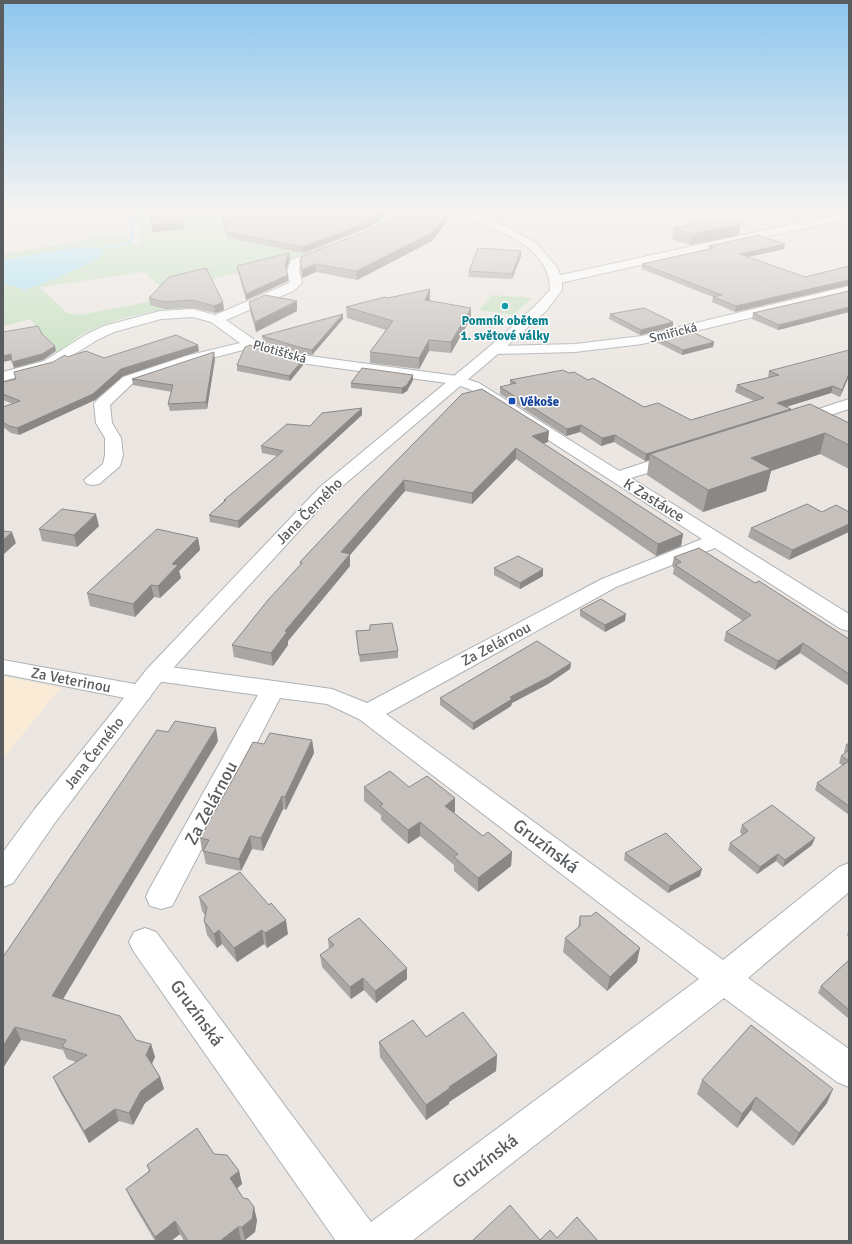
<svg xmlns="http://www.w3.org/2000/svg" width="852" height="1244" font-family="Signika,sans-serif">
  <style>
    .commercial { fill: #faebd7 }
    .green { fill: #c5e0bf }
    .water { fill: #a5e2f6 }
    .lines { fill: none; stroke-linecap: round; stroke-linejoin: round }
    .stream { fill: #a5e2f6; fill-rule: evenodd }
    .street-casing { stroke: #aeb2b5; stroke-width: 2 }
    .secondary-casing { stroke: #adb2b5; stroke-width: 2 }
    .street { fill: #fff; fill-rule: evenodd }
    .secondary { fill: #fff; fill-rule: evenodd }
    .wall { fill: #aaa6a3 }
    .shaded-wall { fill: #8b8784 }
    .building { fill: #c6c1bd; stroke: #8b8784 }
    .culture-dot { fill: #0f9aa8; stroke: #fff; stroke-width: 1.5 }
    .transit-dot { fill: #1a4fb4; stroke: #fff; stroke-width: 1.5 }
    .labels { text-anchor: middle; stroke-width: 3; stroke-linejoin: round; paint-order: stroke }
    .far-culture-label { font-size: 13px; font-weight: bold; fill: #0d838f; stroke: #fff }
    .far-street-label { font-size: 13px; fill: #595d60; stroke: #fff }
    .far-transit-label { font-size: 13px; font-weight: bold; fill: #164399; stroke: #fff; text-anchor: start }
    .street-label { font-size: 15px; fill: #595d60; stroke: #fff }
    .near-street-label { font-size: 18px; fill: #595d60; stroke: #fff }
  </style>
  <rect width="100%" height="100%" fill="#ebe6e1"/>
  <polygon class="commercial" points="3,676 61,688 3,758"/>
  <g class="green">
    <path d="M138 209H397L377 224 367 229 284 262 212 279 204 276 160 287 145 272 40 287 67 313 80 315 173 297 188 306 195 309C163 307 114 318 85 333 75 338 67 345 58 353L43 338 31 319 3 326V254L75 242 88 238 122 232 130 239 133 245H139Z"/>
    <polygon points="492,295 532,298 513,315 479,310"/>
  </g>
  <path class="water" d="M73 248 91 247 103 251 104 253C94 265 41 284 24 290L15 286 3 284V260Z"/>
  <g class="lines">
    <polygon class="stream" points="134,209 138,209 132,244 91,252 92,250 129,242"/>
    <g class="street-casing">
      <g id="street">
        <polygon points="849,212 849,218 556,284 552,283 550,280 552,277 556,276"/>
        <polygon points="327,246 331,247 333,249 331,251 300,264 299,271 302,283 293,291 226,320 256,341 302,355 457,376 479,383 619,471 671,454 677,453 683,454 686,458 683,462 631,478 849,614 849,631 841,629 715,548 616,587 386,714 723,960 839,867 849,863 849,892 748,978 849,1049 849,1087 837,1082 724,998 412,1241 336,1241 134,952 129,942 134,932 145,928 156,932 371,1222 699,979 359,719 327,704 280,698 172,906 161,909 150,906 146,897 150,888 258,695 156,681 148,678 144,673 148,668 156,665 332,689 367,703 602,579 702,539 469,389 454,384 300,363 251,348 196,362 133,383 110,405 112,423 121,438 123,455 120,466 99,484 93,485 87,484 84,480 103,464 105,455 105,438 96,423 94,404 96,401 123,377 186,356 240,343 211,322 193,317 161,319 114,332 97,340 54,367 3,381 3,372 44,361 87,334 104,326 160,311 193,309 215,315 285,285 290,282 287,271 291,260"/>
        <polygon points="849,286 849,294 642,344 575,352 494,354 489,353 487,350 489,347 494,346 575,344 642,336"/>
        <polygon points="849,399 849,409 797,426 791,424 789,421 791,418"/>
        <polygon points="3,660 140,685 149,687 152,693 149,699 140,701 3,674"/>
      </g>
    </g>
    <g class="secondary-casing">
      <path id="secondary" d="M444 209H458L506 226 536 243 557 267 562 280V290L546 311 499 353 332 495 164 678 54 824 13 883 3 887V852L34 810 148 668 320 487 489 347 536 305 550 290C551 241 482 224 446 211Z"/>
    </g>
    <use href="#street" class="street"/>
    <use href="#secondary" class="secondary"/>
  </g>
  <g class="wall">
    <polygon points="147,209 189,209 178,210 184,223 185,229 153,232"/>
    <polygon points="219,209 394,209 370,227 303,253 228,238"/>
    <polygon points="447,222 432,241 357,280 316,272 302,278 301,271 300,262"/>
    <polygon points="674,228 739,235 690,245 672,239"/>
    <polygon points="709,246 784,249 748,257 805,277 849,266 849,285 735,312 712,302 713,297 642,269 642,264 709,249"/>
    <polygon points="521,251 521,256 512,279 468,277 469,271"/>
    <polygon points="290,259 286,269 288,281 246,300 238,272 237,266"/>
    <polygon points="169,277 224,310 215,313 193,308 165,309 150,305 149,298"/>
    <polygon points="849,291 849,312 778,330 752,319 753,313"/>
    <polygon points="388,298 430,299 430,301 471,308 471,318 451,353 429,351 419,369 370,363 370,352 386,330 347,318 346,307"/>
    <polygon points="249,302 297,311 256,332 250,311"/>
    <polygon points="610,314 673,322 673,327 640,335 609,319"/>
    <polygon points="343,319 312,355 302,354 263,341 262,336"/>
    <polygon points="656,337 714,342 713,347 682,355 656,342"/>
    <polygon points="199,351 123,376 95,400 19,435 11,433 3,427 3,407 13,404 3,400 3,382 16,379 53,362"/>
    <polygon points="215,359 207,409 170,411 168,404 172,392 133,385 132,379"/>
    <polygon points="237,365 303,365 290,381 237,371"/>
    <polygon points="769,371 849,376 840,397 831,393 786,407 791,409 790,410 849,423 849,469 820,454 771,471 766,491 703,512 647,475 649,460 645,461 614,442 601,446 580,432 566,436 500,394 500,387 510,385 510,380 569,373 588,380 644,407 691,420 754,401 735,392 737,385 768,378"/>
    <polygon points="413,380 407,391 402,394 351,388 351,383"/>
    <polygon points="462,394 548,442 543,444 683,534 681,546 656,556 516,459 472,504 405,491 350,555 350,566 288,641 288,645 273,666 234,657 232,645 300,565 300,562"/>
    <polygon points="362,415 239,528 210,522 209,515 224,501 224,500 277,456 262,453 261,446 310,426"/>
    <polygon points="807,504 789,560 748,537 751,528"/>
    <polygon points="99,526 77,547 42,541 39,529"/>
    <polygon points="198,538 200,550 179,571 181,578 160,598 154,597 135,617 90,606 87,593"/>
    <polygon points="674,557 755,583 849,639 849,686 800,653 775,670 724,641 726,632 743,621 673,574 674,568 672,566"/>
    <polygon points="494,568 543,576 520,589 494,575"/>
    <polygon points="580,610 625,621 605,632 580,616"/>
    <polygon points="370,625 398,651 398,658 360,662 356,631 370,630"/>
    <polygon points="571,663 570,669 548,684 512,703 511,706 473,730 440,705 440,698"/>
    <polygon points="312,740 314,753 286,810 283,809 263,851 252,849 241,871 206,864 203,851 202,851 200,838 264,744"/>
    <polygon points="218,741 63,999 136,1040 151,1044 155,1057 152,1064 160,1077 164,1089 145,1103 133,1125 119,1121 89,1143 59,1090 53,1077 76,1062 67,1059 63,1050 21,1040 3,1068 3,957"/>
    <polygon points="849,743 849,815 815,790 817,783 843,766 839,763 841,756 845,753 844,752 846,745"/>
    <polygon points="364,787 409,787 455,812 454,813 483,836 512,852 511,866 478,892 454,871 454,865 420,836 408,844 381,820 381,815 364,801"/>
    <polygon points="742,825 812,845 783,867 776,861 757,874 728,850 730,843 742,835 740,832"/>
    <polygon points="625,853 700,876 668,893 624,860"/>
    <polygon points="199,897 288,934 267,948 264,944 237,962 222,944 217,948 207,935 204,921 205,915 202,911"/>
    <polygon points="580,916 637,962 607,991 563,952 565,938 578,928"/>
    <polygon points="849,929 849,937 847,935"/>
    <polygon points="328,939 407,968 407,979 376,1003 364,990 351,999 322,967 320,955 329,949"/>
    <polygon points="849,960 849,1019 818,993 821,986"/>
    <polygon points="426,1037 497,1055 496,1071 449,1102 449,1104 426,1120 380,1057 379,1042"/>
    <polygon points="702,1080 827,1103 793,1146 751,1110 737,1128 697,1094"/>
    <polygon points="214,1154 239,1171 242,1184 237,1188 257,1220 255,1232 245,1240 241,1240 240,1241 184,1241 180,1234 171,1241 155,1241 132,1202 126,1189 149,1171 147,1165"/>
  </g>
  <g class="shaded-wall">
    <polygon points="386,209 394,209 370,227 303,253 303,247"/>
    <polygon points="447,215 447,222 432,241 357,280 356,271"/>
    <polygon points="184,223 185,229 153,232 152,225"/>
    <polygon points="741,224 739,235 690,245 692,234"/>
    <polygon points="785,244 784,249 739,259 740,254"/>
    <polygon points="521,251 521,256 512,279 512,274"/>
    <polygon points="289,253 290,259 286,270 285,265"/>
    <polygon points="315,264 316,272 302,278 302,270"/>
    <polygon points="288,275 288,281 246,300 246,294"/>
    <polygon points="849,280 849,285 735,312 736,306"/>
    <polygon points="430,289 430,299 425,310 425,300"/>
    <polygon points="297,301 297,311 256,332 255,322"/>
    <polygon points="223,302 224,310 215,313 214,306"/>
    <polygon points="849,307 849,312 778,330 779,325"/>
    <polygon points="471,308 471,318 451,353 451,342"/>
    <polygon points="343,314 343,319 312,355 312,350"/>
    <polygon points="673,322 673,327 640,335 641,330"/>
    <polygon points="429,340 429,351 419,369 419,358"/>
    <polygon points="714,342 713,347 682,355 683,350"/>
    <polygon points="198,345 199,351 123,376 95,400 19,435 17,428 121,369"/>
    <polygon points="55,346 56,351 43,360 14,368 12,362"/>
    <polygon points="214,352 215,359 207,409 206,402"/>
    <polygon points="11,354 12,360 3,362 3,356"/>
    <polygon points="303,360 303,365 290,381 289,376"/>
    <polygon points="849,374 849,376 840,397 842,390"/>
    <polygon points="413,375 413,380 407,391 402,394 402,388"/>
    <polygon points="833,386 831,393 776,410 777,403"/>
    <polygon points="362,408 362,415 239,528 238,521"/>
    <polygon points="791,409 789,416 650,454 649,460 645,461 646,454"/>
    <polygon points="581,425 580,432 566,436 567,429"/>
    <polygon points="549,431 548,442 531,447 532,436"/>
    <polygon points="825,433 820,454 771,471 766,491 703,512 708,490 751,458"/>
    <polygon points="615,435 614,442 601,446 602,438"/>
    <polygon points="516,448 516,459 472,504 472,493"/>
    <polygon points="404,480 405,491 350,555 350,566 288,641 288,645 273,666 271,653 285,631 341,552"/>
    <polygon points="96,514 99,526 77,547 74,535"/>
    <polygon points="849,524 849,532 789,560 792,550"/>
    <polygon points="12,532 16,543 3,555 3,540"/>
    <polygon points="683,534 681,546 656,556 658,544"/>
    <polygon points="198,538 200,550 179,571 181,578 160,598 158,586 172,564"/>
    <polygon points="543,569 543,576 520,589 520,583"/>
    <polygon points="151,585 154,597 135,617 133,604"/>
    <polygon points="626,614 625,621 605,632 605,625"/>
    <polygon points="803,643 800,653 775,670 778,661"/>
    <polygon points="571,663 570,669 548,684 512,703 511,706 473,730 473,723 510,697"/>
    <polygon points="216,728 218,741 57,1009 52,996"/>
    <polygon points="312,740 314,753 286,810 285,797"/>
    <polygon points="282,796 283,809 263,851 261,838"/>
    <polygon points="455,798 455,812 444,819 445,806"/>
    <polygon points="420,822 420,836 408,844 408,830"/>
    <polygon points="250,836 252,849 241,871 239,859"/>
    <polygon points="815,838 812,845 783,867 785,860"/>
    <polygon points="512,852 511,866 478,892 478,878"/>
    <polygon points="778,854 776,861 757,874 760,867"/>
    <polygon points="702,869 700,876 668,893 670,886"/>
    <polygon points="286,920 288,934 267,948 265,933"/>
    <polygon points="219,930 222,944 217,948 214,934"/>
    <polygon points="262,930 264,944 237,962 234,948"/>
    <polygon points="640,948 637,962 607,991 610,977"/>
    <polygon points="407,968 407,979 376,1003 375,991"/>
    <polygon points="363,978 364,990 351,999 350,987"/>
    <polygon points="15,1027 21,1040 3,1068 3,1046"/>
    <polygon points="151,1044 155,1057 150,1068 146,1055"/>
    <polygon points="497,1055 496,1071 449,1102 449,1104 426,1120 426,1105 449,1087"/>
    <polygon points="160,1077 164,1089 145,1103 133,1125 129,1113 141,1091"/>
    <polygon points="833,1089 827,1103 793,1146 799,1133"/>
    <polygon points="756,1097 751,1110 737,1128 742,1114"/>
    <polygon points="115,1109 119,1121 89,1143 84,1131"/>
    <polygon points="239,1171 242,1184 234,1191 230,1178"/>
    <polygon points="254,1207 257,1220 255,1232 245,1240 242,1227"/>
    <polygon points="175,1221 180,1234 171,1241 156,1241 155,1237"/>
    <polygon points="238,1227 241,1240 240,1241 220,1241"/>
  </g>
  <g class="building">
    <polygon points="148,209 178,209 184,223 152,225"/>
    <polygon points="220,209 386,209 370,221 303,247 227,232"/>
    <polygon points="400,209 440,209 447,215 432,233 356,271 315,264 302,270 300,262 301,257 379,226"/>
    <polygon points="720,218 741,224 692,234 674,228"/>
    <polygon points="758,235 785,244 740,254 805,277 849,266 849,280 736,306 713,297 722,295 642,264 714,248 709,246"/>
    <polygon points="478,248 521,251 512,274 469,271"/>
    <polygon points="289,253 285,265 288,275 246,294 237,266"/>
    <polygon points="206,268 223,302 214,306 192,300 164,302 149,298 169,277"/>
    <polygon points="430,289 425,300 471,308 451,342 429,340 419,358 370,352 393,321 346,307 385,297 388,298"/>
    <polygon points="849,291 849,307 779,325 753,313"/>
    <polygon points="265,295 297,301 255,322 249,302"/>
    <polygon points="644,308 673,322 641,330 610,314"/>
    <polygon points="343,314 312,350 302,348 262,336"/>
    <polygon points="38,326 42,334 55,346 42,354 12,362 11,354 3,356 3,332"/>
    <polygon points="688,330 714,342 683,350 656,337"/>
    <polygon points="176,335 198,345 121,369 93,394 17,428 9,426 3,422 3,407 20,401 3,394 3,382 16,379 14,372 53,362 65,355 67,357 86,351 104,358"/>
    <polygon points="250,345 303,360 289,376 237,365 245,347"/>
    <polygon points="849,350 849,374 842,390 833,386 777,403 791,409 646,454 615,435 602,438 581,425 567,429 500,387 516,383 510,380 563,370 569,373 574,372 588,380 593,378 644,407 658,403 691,420 764,398 737,385 779,375 769,371"/>
    <polygon points="214,352 206,402 168,404 173,385 132,379"/>
    <polygon points="362,368 413,375 407,385 402,388 351,383"/>
    <polygon points="482,389 549,431 532,436 683,534 658,544 516,448 472,493 404,480 341,552 350,554 285,631 287,632 271,653 232,645 268,600 302,563 300,562 364,494 462,394"/>
    <polygon points="810,404 849,423 849,445 825,433 751,458 771,469 708,490 650,454"/>
    <polygon points="362,408 238,521 209,515 226,500 224,500 283,451 261,446 287,424 310,426 322,413"/>
    <polygon points="807,504 822,512 836,505 849,512 849,524 792,550 751,528"/>
    <polygon points="62,509 96,514 74,535 39,529"/>
    <polygon points="157,529 198,538 172,564 178,565 158,586 151,585 133,604 87,593"/>
    <polygon points="3,531 12,532 3,540"/>
    <polygon points="699,548 755,583 759,581 849,639 849,674 803,643 778,661 726,632 751,615 675,565 681,562 674,557"/>
    <polygon points="518,556 543,569 520,583 494,568"/>
    <polygon points="601,599 626,614 605,625 580,610"/>
    <polygon points="392,623 398,651 359,655 356,631 370,630 370,625"/>
    <polygon points="537,641 571,663 549,677 510,697 512,699 473,723 440,698"/>
    <polygon points="175,721 216,728 52,996 120,1016 136,1040 151,1044 146,1055 160,1077 141,1091 129,1113 115,1109 84,1131 53,1077 87,1055 62,1047 66,1040 15,1027 3,1046 3,957 157,730 168,732"/>
    <polygon points="270,733 312,740 285,797 282,796 261,838 250,836 239,859 203,851 209,840 200,838 239,768 253,742 264,744"/>
    <polygon points="849,743 849,747 846,745"/>
    <polygon points="849,750 849,761 841,756"/>
    <polygon points="849,761 849,806 817,783"/>
    <polygon points="390,771 409,787 427,776 455,798 445,806 483,836 488,832 512,852 478,878 454,857 458,854 420,822 408,830 380,806 383,804 364,787"/>
    <polygon points="772,805 815,838 785,860 778,854 760,867 730,843 748,831 742,825"/>
    <polygon points="666,833 702,869 670,886 625,853"/>
    <polygon points="240,872 269,905 271,903 286,920 265,933 262,930 234,948 219,930 214,934 204,921 207,907 199,897"/>
    <polygon points="596,912 640,948 610,977 565,938 580,926 580,916 591,916"/>
    <polygon points="359,918 407,968 375,991 363,978 350,987 320,955 334,945 328,939"/>
    <polygon points="849,960 849,1010 821,986"/>
    <polygon points="463,1012 497,1055 449,1087 450,1088 426,1105 379,1042 413,1020 426,1037"/>
    <polygon points="751,1025 833,1089 799,1133 756,1097 742,1114 702,1080"/>
    <polygon points="197,1128 214,1154 227,1155 239,1171 230,1178 243,1198 248,1199 254,1207 252,1219 242,1227 238,1227 220,1241 188,1241 175,1221 155,1237 126,1189 150,1171 147,1165"/>
    <polygon points="510,1205 540,1240 550,1230 557,1238 577,1217 598,1241 472,1241"/>
  </g>
  <linearGradient id="sky" x2="0" y2="1"><stop stop-color="#8dc6ee"/><stop offset="0.55" stop-color="#f6f4f2"/><stop offset="1" stop-color="#f6f4f2" stop-opacity="0"/></linearGradient>
  <rect width="852" height="383" fill="url(#sky)"/>
  <circle class="culture-dot" cx="505" cy="306" r="4"/>
  <rect class="transit-dot" x="508" y="397" width="8" height="8" rx="2"/>
  <g class="labels">
    <g class="far-culture-label">
      <text x="505" y="325">Pomník obětem<tspan x="505" dy="15">1. světové války</tspan></text>
    </g>
    <g class="far-street-label">
      <text transform="translate(673 332) rotate(-14)" y="5">Smiřická</text>
      <text transform="translate(280 351) rotate(16)" y="5">Plotišťská</text>
    </g>
    <g class="far-transit-label">
      <text x="520" y="406">Věkoše</text>
    </g>
    <g class="street-label">
      <text transform="translate(654 500) rotate(32)" y="5">K Zastávce</text>
      <text transform="translate(309 511) rotate(-45)" y="5">Jana Černého</text>
      <text transform="translate(496 644) rotate(-28)" y="5">Za Zelárnou</text>
      <text transform="translate(71 680) rotate(11)" y="5">Za Veterinou</text>
      <text transform="translate(94 753) rotate(-52)" y="5">Jana Černého</text>
    </g>
    <g class="near-street-label">
      <text transform="translate(211 803) rotate(-62)" y="6">Za Zelárnou</text>
      <text transform="translate(546 846) rotate(37)" y="6">Gruzínská</text>
      <text transform="translate(197 1013) rotate(54)" y="6">Gruzínská</text>
      <text transform="translate(485 1161) rotate(-37)" y="6">Gruzínská</text>
    </g>
  </g>
  <rect width="852" height="1244" fill="none" stroke="#595d60" stroke-width="8"/>
</svg>
